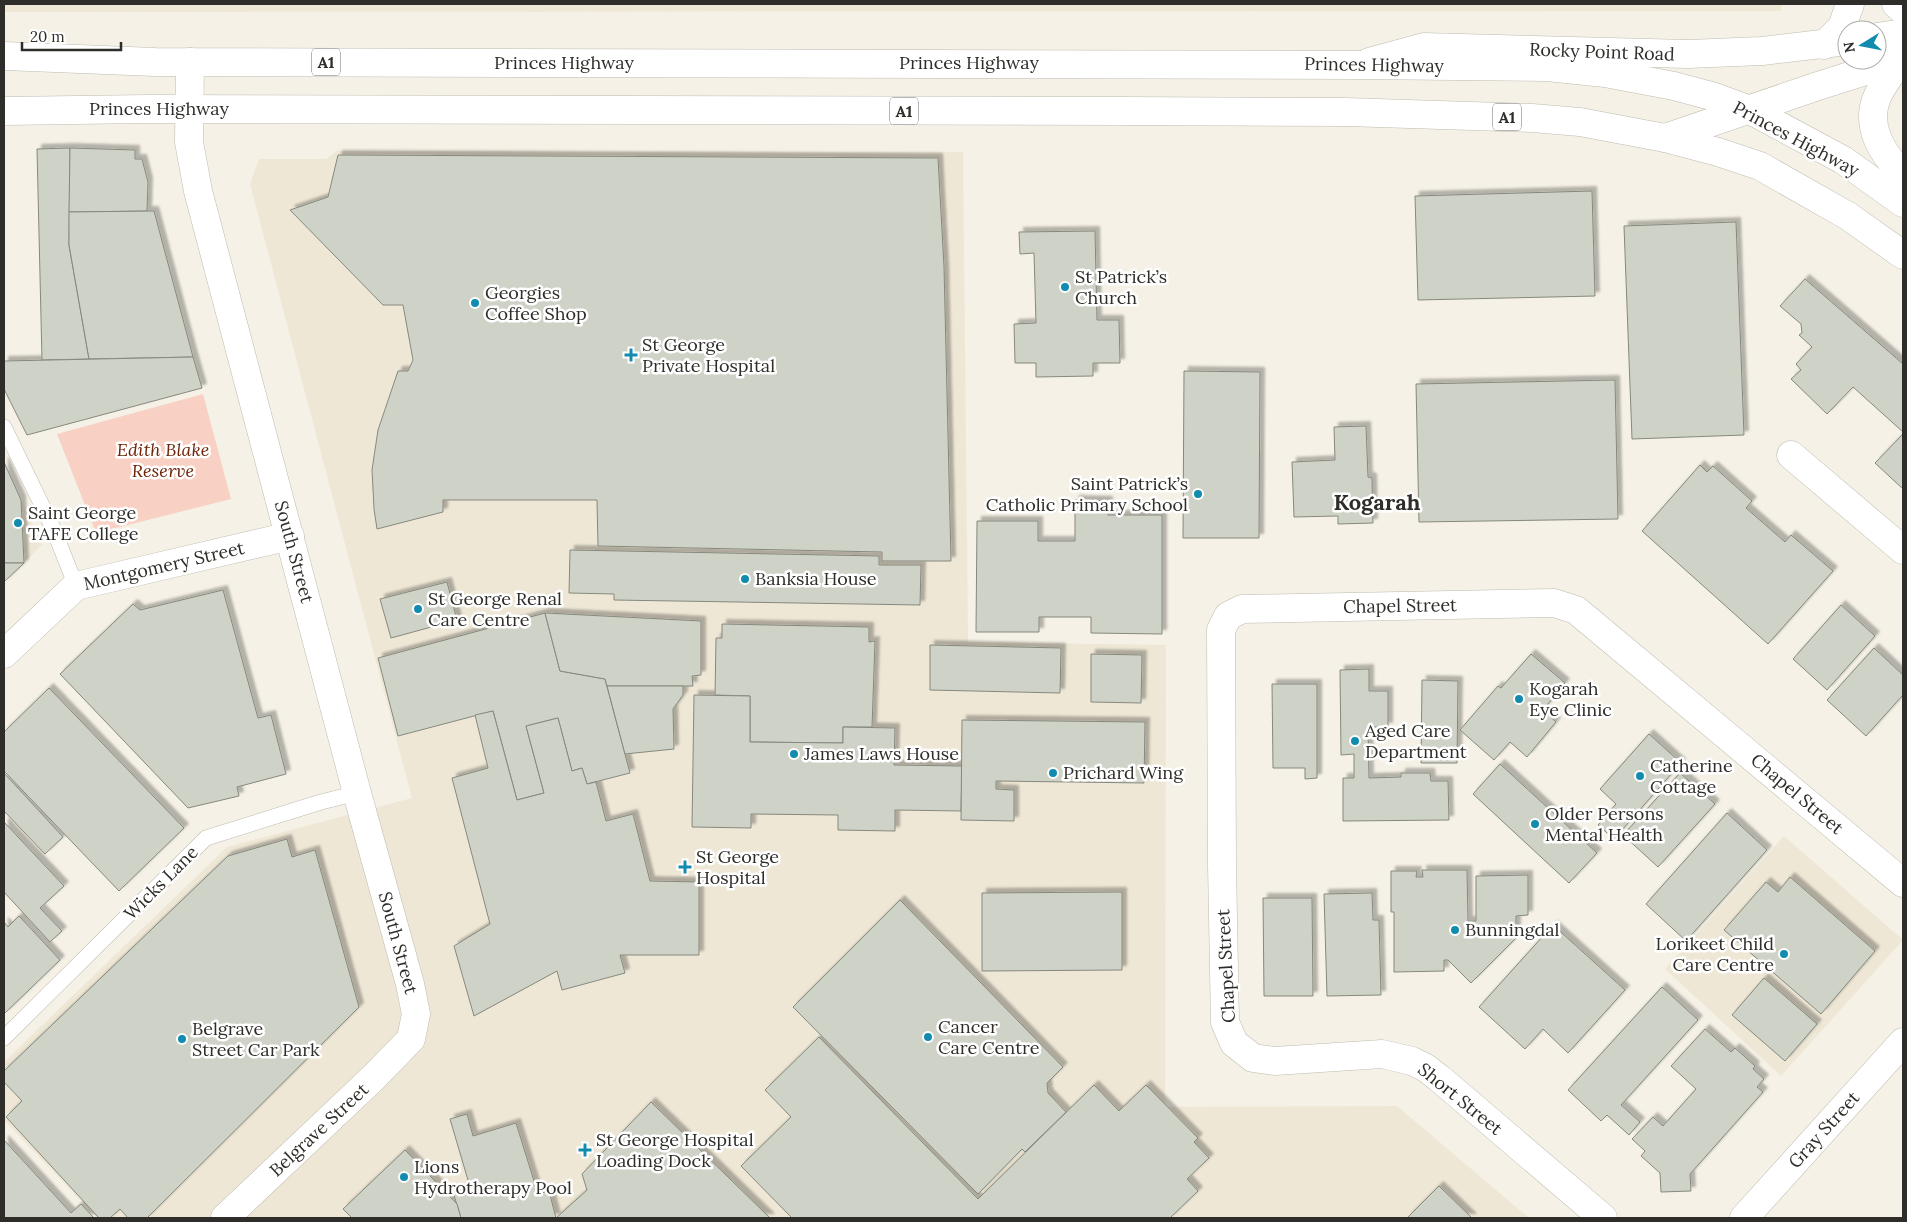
<svg xmlns="http://www.w3.org/2000/svg" width="1907" height="1222" font-family="Lora,serif">
  <style>
    .built { fill: #eee7d5 }
    .green { fill: #f8d1c4 }
    .building { fill: #cfd2c7; stroke: #86897e; filter: url(#shadow) }
    .lines { fill: none; stroke-linecap: round; stroke-linejoin: round }
    .lane-casing { stroke: #bebbb0; stroke-width: 16 }
    .street-casing { stroke: #bebbb0; stroke-width: 29 }
    .primary-casing { stroke: #bebbb0; stroke-width: 29 }
    .highway-casing { stroke: #bebbb0; stroke-width: 29 }
    .lane { stroke: #fff; stroke-width: 15 }
    .street { stroke: #fff; stroke-width: 28 }
    .primary { stroke: #fff; stroke-width: 28 }
    .highway { stroke: #fff; stroke-width: 28 }
    .poi-dot { fill: #128cae; stroke: #fff; stroke-width: 2 }
    .labels { text-anchor: middle; stroke-width: 5; stroke-linejoin: round; paint-order: stroke }
    .shield { fill: #fff; stroke: #6d6c69; stroke-width: 1 }
    .shield-label { font-size: 16px; font-weight: bold; fill: #2f2d29 }
    .street-label { font-size: 18px; fill: #2f2d29; stroke: #fff }
    .poi-label { font-size: 18px; fill: #2f2d29; stroke: #fff; text-anchor: start }
    .park-label { font-size: 18px; font-style: italic; fill: #6e2408; stroke: #fff }
    .district-label { font-size: 22px; font-weight: bold; fill: #2f2d29; stroke: #fff }
  </style>
  <defs>
    <filter id="shadow"><feDropShadow dx="4.5" dy="-4.5" stdDeviation="1" flood-color="#0004"/></filter>
  </defs>
  <rect width="100%" height="100%" fill="#f5f1e6"/>
  <g class="built">
    <polygon points="4,4 1781,4 1781,11 4,12"/>
    <polygon points="337,151 963,152 968,642 1166,645 1165,1107 1397,1106 1529,1218 97,1218 4,1120 4,1062 227,847 412,798 250,184 259,159 326,159"/>
    <polygon points="4,462 42,545 4,582"/>
    <polygon points="1784,836 1903,940 1781,1076 1665,969"/>
  </g>
  <polygon class="green" points="203,394 231,499 96,533 57,434"/>
  <g class="building">
    <polygon points="70,148 69,245 89,359 42,360 37,149"/>
    <polygon points="70,148 135,150 135,159 142,159 148,182 147,211 69,212"/>
    <polygon points="338,155 938,158 944,267 951,561 882,561 882,552 598,546 597,500 443,500 443,512 377,529 374,509 372,470 378,430 398,371 408,371 413,360 403,305 383,305 290,210 328,197"/>
    <polygon points="1592,191 1595,296 1418,300 1415,196"/>
    <polygon points="154,211 193,357 89,359 69,245 69,212"/>
    <polygon points="1736,222 1744,435 1632,439 1624,226"/>
    <polygon points="1095,231 1097,320 1119,320 1120,363 1093,363 1093,376 1036,377 1036,363 1015,363 1014,324 1036,323 1034,253 1020,254 1019,232"/>
    <polygon points="1805,279 1903,364 1903,432 1853,387 1827,414 1791,379 1801,370 1796,364 1812,347 1799,335 1802,333 1801,324 1780,306"/>
    <polygon points="193,357 202,388 27,435 4,389 4,361"/>
    <polygon points="1184,371 1260,372 1259,538 1183,538"/>
    <polygon points="1615,380 1618,519 1419,522 1416,384"/>
    <polygon points="1366,426 1368,477 1372,478 1373,523 1338,524 1338,516 1294,517 1292,462 1335,460 1334,427"/>
    <polygon points="1903,434 1903,489 1875,463"/>
    <polygon points="4,462 21,500 24,563 4,563"/>
    <polygon points="1700,465 1707,472 1713,466 1752,501 1746,508 1785,542 1791,535 1833,571 1768,644 1642,531"/>
    <polygon points="1075,500 1108,501 1108,515 1162,515 1162,634 1091,633 1091,617 1039,617 1039,632 976,632 977,521 1038,521 1038,541 1075,541"/>
    <polygon points="570,550 879,556 879,565 921,565 920,605 614,600 614,594 569,593"/>
    <polygon points="4,563 24,563 4,582"/>
    <polygon points="447,582 457,620 391,638 380,599"/>
    <polygon points="223,590 258,718 271,715 286,774 237,787 239,796 188,808 60,674 133,604 140,610"/>
    <polygon points="1841,605 1875,636 1827,690 1793,659"/>
    <polygon points="545,613 560,671 605,679 630,773 587,784 582,768 572,771 558,718 526,726 544,793 517,800 493,711 398,736 378,658"/>
    <polygon points="545,613 701,621 701,675 692,676 693,686 607,686 605,679 560,671"/>
    <polygon points="722,624 869,627 869,642 875,641 872,727 843,727 843,743 750,742 750,696 715,695 716,638 722,638"/>
    <polygon points="930,645 1061,648 1060,693 930,690"/>
    <polygon points="1874,648 1903,675 1903,695 1866,736 1827,700"/>
    <polygon points="1091,654 1142,655 1141,703 1091,702"/>
    <polygon points="1531,654 1565,683 1543,710 1556,722 1527,757 1510,742 1494,760 1460,730 1498,686 1501,688"/>
    <polygon points="1369,669 1369,691 1388,691 1388,727 1368,727 1369,778 1401,777 1401,773 1430,773 1431,781 1448,781 1449,820 1343,821 1343,778 1354,778 1354,754 1341,755 1340,670"/>
    <polygon points="1422,680 1458,681 1457,763 1421,763"/>
    <polygon points="1272,684 1317,684 1317,778 1305,779 1305,768 1273,768"/>
    <polygon points="607,686 683,686 683,695 673,709 674,749 625,754"/>
    <polygon points="49,688 184,828 119,891 4,771 4,732"/>
    <polygon points="694,695 750,696 750,742 843,743 843,727 895,728 894,765 962,766 961,811 895,810 895,831 838,830 838,815 751,814 751,828 692,827"/>
    <polygon points="493,711 517,800 544,793 526,726 558,718 572,771 582,768 587,784 596,782 606,821 633,814 650,881 699,882 699,955 620,955 625,973 562,990 557,971 474,1016 454,946 490,924 452,778 488,768 475,715"/>
    <polygon points="962,720 1145,722 1144,783 996,781 996,789 1014,790 1014,821 961,820"/>
    <polygon points="1649,734 1681,763 1614,839 1598,825 1616,804 1600,789"/>
    <polygon points="1500,764 1597,853 1569,883 1473,794"/>
    <polygon points="4,773 63,837 45,854 4,811"/>
    <polygon points="1680,773 1715,804 1658,867 1623,835"/>
    <polygon points="1727,813 1767,850 1686,941 1646,904"/>
    <polygon points="4,822 64,886 40,908 62,931 50,942 4,892"/>
    <polygon points="287,839 292,857 315,850 359,1007 147,1218 128,1218 120,1209 110,1218 99,1218 6,1117 22,1101 4,1082 4,1071 228,856"/>
    <polygon points="1422,870 1467,870 1468,921 1476,921 1476,876 1528,875 1528,915 1516,916 1516,938 1471,983 1448,960 1444,960 1444,971 1394,972 1394,912 1391,912 1391,871 1417,871 1416,877 1423,877"/>
    <polygon points="1790,877 1875,951 1821,1014 1724,930 1766,882 1778,892"/>
    <polygon points="1122,892 1122,970 982,971 982,893"/>
    <polygon points="1372,893 1373,920 1379,920 1381,995 1327,996 1324,894"/>
    <polygon points="1263,898 1312,898 1313,996 1264,996"/>
    <polygon points="900,900 1063,1067 1047,1083 1048,1093 1066,1112 1025,1152 1022,1149 978,1194 793,1007"/>
    <polygon points="19,916 60,960 4,1014 4,922 8,927"/>
    <polygon points="1553,925 1625,990 1568,1053 1543,1029 1525,1049 1479,1007"/>
    <polygon points="1764,978 1817,1024 1785,1061 1732,1015"/>
    <polygon points="1662,987 1698,1020 1621,1105 1640,1122 1629,1135 1607,1115 1601,1121 1568,1090"/>
    <polygon points="1705,1029 1731,1052 1735,1048 1755,1066 1753,1069 1764,1079 1757,1087 1763,1092 1690,1174 1691,1191 1661,1192 1660,1173 1641,1156 1645,1151 1632,1139 1653,1117 1663,1126 1696,1089 1671,1066"/>
    <polygon points="819,1037 978,1199 1094,1085 1119,1111 1146,1085 1198,1138 1194,1142 1209,1158 1187,1179 1198,1191 1170,1218 792,1218 741,1166 791,1117 765,1090"/>
    <polygon points="651,1102 770,1218 556,1218 587,1190 582,1174"/>
    <polygon points="467,1114 473,1136 516,1123 538,1194 549,1191 556,1218 461,1218 453,1192 470,1187 450,1119"/>
    <polygon points="4,1140 71,1213 81,1204 94,1218 4,1218"/>
    <polygon points="405,1150 457,1204 461,1218 352,1218 343,1209"/>
    <polygon points="1439,1186 1472,1218 1407,1218"/>
  </g>
  <g class="lines">
    <g class="lane-casing">
      <g id="lane">
        <polyline points="4,427 53,528 76,586"/>
        <polyline points="4,1038 206,838 321,802 357,793"/>
      </g>
    </g>
    <g class="street-casing">
      <g id="street">
        <polyline points="1896,4 1903,10"/>
        <polyline points="1824,45 1842,27 1850,4"/>
        <polyline points="190,62 189,142 198,191 357,793 410,984 416,1014 411,1039 374,1077 225,1218"/>
        <polyline points="1791,455 1903,550"/>
        <polyline points="4,654 76,586 290,536"/>
        <polyline points="1603,1218 1439,1078 1426,1068 1412,1061 1382,1054 1275,1061 1253,1058 1234,1043 1225,1022 1222,865 1221,630 1228,616 1242,609 1554,603 1576,610 1903,883"/>
        <polyline points="1744,1218 1903,1042"/>
      </g>
    </g>
    <g class="primary-casing">
      <g id="primary">
        <polyline points="1877,37 1903,33"/>
        <polyline points="1369,62 1424,47 1688,54 1762,51 1847,41"/>
        <polyline points="1665,138 1818,86 1903,59"/>
      </g>
    </g>
    <g class="highway-casing">
      <g id="highway">
        <polyline points="4,56 155,62 1359,65 1547,67 1605,73 1674,86 1715,97 1750,110 1843,160 1903,203"/>
        <path d="M1902 59C1893 71 1884 82 1878 95 1864 125 1882 154 1903 174"/>
        <polyline points="4,111 148,109 1126,111 1346,112 1532,118 1580,122 1665,138 1718,152 1760,166 1848,216 1903,255"/>
      </g>
    </g>
    <use href="#lane" class="lane"/>
    <use href="#street" class="street"/>
    <use href="#primary" class="primary"/>
    <use href="#highway" class="highway"/>
  </g>
  <g class="poi-dot">
    <circle cx="1065" cy="287" r="5"/>
    <circle cx="475" cy="303" r="5"/>
    <path d="M628.5 347.5h5v5h5v5h-5v5h-5v-5h-5v-5h5z"/>
    <circle cx="1198" cy="494" r="5"/>
    <circle cx="18" cy="523" r="5"/>
    <circle cx="745" cy="579" r="5"/>
    <circle cx="418" cy="609" r="5"/>
    <circle cx="1519" cy="699" r="5"/>
    <circle cx="1355" cy="741" r="5"/>
    <circle cx="794" cy="754" r="5"/>
    <circle cx="1053" cy="773" r="5"/>
    <circle cx="1640" cy="776" r="5"/>
    <circle cx="1535" cy="824" r="5"/>
    <path d="M682.5 859.5h5v5h5v5h-5v5h-5v-5h-5v-5h5z"/>
    <circle cx="1455" cy="930" r="5"/>
    <circle cx="1784" cy="954" r="5"/>
    <circle cx="928" cy="1037" r="5"/>
    <circle cx="182" cy="1039" r="5"/>
    <path d="M582.5 1142.5h5v5h5v5h-5v5h-5v-5h-5v-5h5z"/>
    <circle cx="404" cy="1177" r="5"/>
  </g>
  <g class="labels">
    <g class="shield">
      <rect x="312" y="48.5" width="28" height="27" rx="4"/>
      <rect x="890" y="97.5" width="28" height="27" rx="4"/>
      <rect x="1493" y="103.5" width="28" height="27" rx="4"/>
    </g>
    <g class="shield-label">
      <text x="326" y="68">A1</text>
      <text x="904" y="117">A1</text>
      <text x="1507" y="123">A1</text>
    </g>
    <g class="street-label">
      <text transform="translate(1602 52) rotate(2)" y="6">Rocky Point Road</text>
      <text x="564" y="69">Princes Highway</text>
      <text x="969" y="69">Princes Highway</text>
      <text transform="translate(1374 65) rotate(1)" y="6">Princes Highway</text>
      <text x="159" y="115">Princes Highway</text>
      <text transform="translate(1796 139) rotate(28)" y="6">Princes Highway</text>
      <text transform="translate(294 552) rotate(75)" y="6">South Street</text>
      <text transform="translate(164 566) rotate(-13)" y="6">Montgomery Street</text>
      <text transform="translate(1400 606) rotate(-1)" y="6">Chapel Street</text>
      <text transform="translate(1797 794) rotate(40)" y="6">Chapel Street</text>
      <text transform="translate(161 883) rotate(-45)" y="6">Wicks Lane</text>
      <text transform="translate(398 943) rotate(75)" y="6">South Street</text>
      <text transform="translate(1226 966) rotate(-93)" y="6">Chapel Street</text>
      <text transform="translate(1460 1099) rotate(39)" y="6">Short Street</text>
      <text transform="translate(319 1130) rotate(-43)" y="6">Belgrave Street</text>
      <text transform="translate(1824 1130) rotate(-48)" y="6">Gray Street</text>
    </g>
    <g class="poi-label">
      <text x="1075" y="283">St Patrick’s<tspan x="1075" dy="21">Church</tspan></text>
      <text x="485" y="299">Georgies<tspan x="485" dy="21">Coffee Shop</tspan></text>
      <text x="642" y="351">St George<tspan x="642" dy="21">Private Hospital</tspan></text>
      <text x="1188" y="490" text-anchor="end">Saint Patrick’s<tspan x="1188" dy="21">Catholic Primary School</tspan></text>
      <text x="28" y="519">Saint George<tspan x="28" dy="21">TAFE College</tspan></text>
      <text x="755" y="585">Banksia House</text>
      <text x="428" y="605">St George Renal<tspan x="428" dy="21">Care Centre</tspan></text>
      <text x="1529" y="695">Kogarah<tspan x="1529" dy="21">Eye Clinic</tspan></text>
      <text x="1365" y="737">Aged Care<tspan x="1365" dy="21">Department</tspan></text>
      <text x="804" y="760">James Laws House</text>
      <text x="1650" y="772">Catherine<tspan x="1650" dy="21">Cottage</tspan></text>
      <text x="1063" y="779">Prichard Wing</text>
      <text x="1545" y="820">Older Persons<tspan x="1545" dy="21">Mental Health</tspan></text>
      <text x="696" y="863">St George<tspan x="696" dy="21">Hospital</tspan></text>
      <text x="1465" y="936">Bunningdal</text>
      <text x="1774" y="950" text-anchor="end">Lorikeet Child<tspan x="1774" dy="21">Care Centre</tspan></text>
      <text x="938" y="1033">Cancer<tspan x="938" dy="21">Care Centre</tspan></text>
      <text x="192" y="1035">Belgrave<tspan x="192" dy="21">Street Car Park</tspan></text>
      <text x="596" y="1146">St George Hospital<tspan x="596" dy="21">Loading Dock</tspan></text>
      <text x="414" y="1173">Lions<tspan x="414" dy="21">Hydrotherapy Pool</tspan></text>
    </g>
    <g class="park-label">
      <text x="163" y="456">Edith Blake<tspan x="163" dy="21">Reserve</tspan></text>
    </g>
    <g class="district-label">
      <text x="1377" y="510">Kogarah</text>
    </g>
  </g>
  <rect width="1907" height="1222" fill="none" stroke="#2f2d29" stroke-width="10"/>
  <g transform="translate(1862 45) rotate(260)"><circle r="24" fill="#ffffff" stroke="#acaba9"/>
  <path d="M0-4L9 19L0 12L-9 19Z" fill="#128cae"/>
  <text y="-8" font-size="14" font-weight="bold" text-anchor="middle" fill="#2f2d29">N</text>
  </g>
  <path d="M22 42v8h99v-8" fill="none" stroke="#2f2d29" stroke-width="2.5"/>
  <text x="30" y="42" font-size="15" fill="#2f2d29" stroke="#ffffff" stroke-width="4" paint-order="stroke">20 m</text>
</svg>
